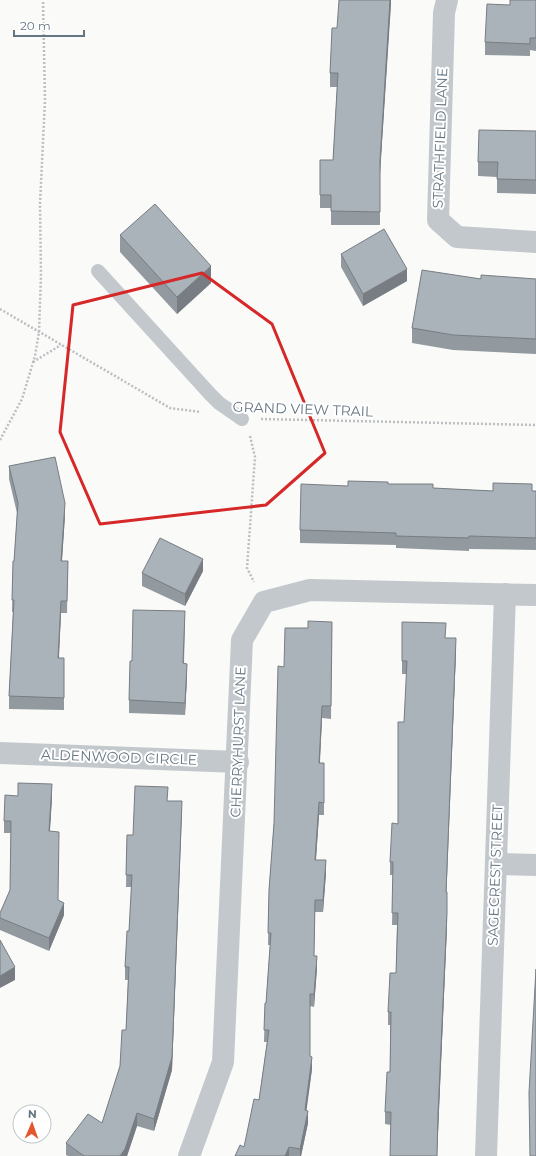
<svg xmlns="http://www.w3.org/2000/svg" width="536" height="1156" font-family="Montserrat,sans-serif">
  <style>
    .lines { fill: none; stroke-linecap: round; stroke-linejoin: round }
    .path { stroke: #bbbfc2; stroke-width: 2.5; stroke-dasharray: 2 2; stroke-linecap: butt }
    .lane { stroke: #c3c8cc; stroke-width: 14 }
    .street { stroke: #c3c8cc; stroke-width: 22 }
    .wall { fill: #929a9f }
    .shaded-wall { fill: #777d82 }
    .building { fill: #aab3b9; stroke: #777d82 }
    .marked { fill: none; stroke: #d62828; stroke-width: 3; stroke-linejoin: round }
    .labels { text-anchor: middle; stroke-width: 4; stroke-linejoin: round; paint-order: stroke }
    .street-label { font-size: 14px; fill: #657683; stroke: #fff }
  </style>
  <rect width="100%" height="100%" fill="#fafaf8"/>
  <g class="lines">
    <g class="path">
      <polyline points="0,309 170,408 200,412"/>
      <polyline points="33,362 61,345"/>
      <polyline points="261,419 536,425"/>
      <polyline points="250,436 255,457 247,568 254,582"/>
      <polyline points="0,440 22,399 35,356 39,332 41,275 40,204 45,100 43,0"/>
    </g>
    <polyline class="lane" points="98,271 210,394 219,403 242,419"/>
    <g class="street">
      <polyline points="447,0 444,13 438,220 457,237 536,242"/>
      <polyline points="0,753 238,762"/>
      <polyline points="496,864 536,865"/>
      <polyline points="189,1156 223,1062 242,640 264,602 310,590 536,595"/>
      <polyline points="486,1156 505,594"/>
    </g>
  </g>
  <g class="wall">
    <polygon points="391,0 380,172 380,225 331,225 331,208 320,208 320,160 333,160 337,87 330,87 330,73 337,28"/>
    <polygon points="536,0 536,51 530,50 530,56 485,55 485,42 510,5"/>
    <polygon points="536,131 536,194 497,193 497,177 478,176 478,162"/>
    <polygon points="120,235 211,283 177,314 120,252"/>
    <polygon points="341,254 407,281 363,306 341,267"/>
    <polygon points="481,279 536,279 536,354 453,350 412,343 412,328"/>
    <polygon points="9,466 65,515 62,561 68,561 67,613 61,613 59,658 64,658 64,710 9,709 9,696 13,612 12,612 13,561 14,561 17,513 9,479"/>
    <polygon points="388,484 433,488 493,491 536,491 536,550 469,549 469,551 396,548 396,545 300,543 300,530 348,486"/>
    <polygon points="203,571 185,606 142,586 142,573"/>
    <polygon points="332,622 331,719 322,718 320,763 324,763 324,815 319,815 316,860 326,873 323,912 315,912 314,956 317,968 314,1007 310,1006 310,1056 312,1069 306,1110 308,1123 301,1156 235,1156 244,1147 259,1100 267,1042 264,1042 265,1003 266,1003 270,945 268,945 269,890 274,823 284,667 308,628"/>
    <polygon points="402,622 445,638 456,651 446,892 447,926 437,1156 390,1156 391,1125 385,1124 385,1112 390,1072 390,1025 388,1025 388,1012 396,973 397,925 392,925 393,875 390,875 390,862 398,824 407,674 402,674"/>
    <polygon points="185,623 184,663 187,676 185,715 129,713 129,700 132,661"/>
    <polygon points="18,796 52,797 50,831 58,900 64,915 49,951 0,930 0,913 10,890 11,833 4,833 4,821"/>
    <polygon points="168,801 182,813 172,1070 154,1131 137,1126 127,1156 68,1156 66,1155 66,1143 102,1123 120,1066 126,1030 128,980 125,980 125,967 129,931 132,887 126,887 127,835 133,835"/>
  </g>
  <g class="shaded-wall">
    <polygon points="390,0 391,0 391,4 380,174 380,161"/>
    <polygon points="211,266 211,283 177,314 177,297"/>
    <polygon points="407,269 407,281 363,306 363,294"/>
    <polygon points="65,503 65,515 61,574 61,561"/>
    <polygon points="203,559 203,571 185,606 185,594"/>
    <polygon points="61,601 61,613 58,671 58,658"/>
    <polygon points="456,638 456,651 446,904 446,892"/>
    <polygon points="187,664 187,676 185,715 185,703"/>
    <polygon points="322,706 322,718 319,775 319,763"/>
    <polygon points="52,784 52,797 49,844 49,831"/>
    <polygon points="182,801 172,1070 154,1131 154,1119"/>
    <polygon points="319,802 319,815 315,872 315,860"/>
    <polygon points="326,860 326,873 323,912 323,900"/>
    <polygon points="447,892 447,926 437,1156 438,1114"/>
    <polygon points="64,903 64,915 49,951 49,938"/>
    <polygon points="317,956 317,968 314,1007 314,994"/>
    <polygon points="15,967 15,980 0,988 0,976"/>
    <polygon points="312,1057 312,1069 305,1122 305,1110"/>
    <polygon points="308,1111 308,1123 301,1156 300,1156 300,1149"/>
    <polygon points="137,1113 137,1126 127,1156 120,1156"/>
    <polygon points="289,1147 289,1156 285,1156"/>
  </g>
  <g class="building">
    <polygon points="339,0 390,0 380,161 380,212 331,211 331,195 320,195 320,160 333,160 338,73 330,73 332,28 337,28"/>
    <polygon points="510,0 536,0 536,38 530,38 530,44 485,42 487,4 510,5"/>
    <polygon points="479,130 536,131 536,180 497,179 498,162 478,162"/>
    <polygon points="155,204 211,266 177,297 120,235"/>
    <polygon points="384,229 407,269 363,294 341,254"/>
    <polygon points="422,270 481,279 481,275 536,279 536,339 453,335 412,328"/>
    <polygon points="55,457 65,503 61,561 68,561 67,601 61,601 58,658 64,658 64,698 9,696 14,600 12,600 13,561 14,561 18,503 9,466"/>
    <polygon points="348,481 388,482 388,484 433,484 433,488 493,491 493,483 532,484 532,491 536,491 536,538 469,536 469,538 396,536 396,533 300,530 301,484 348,486"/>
    <polygon points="160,538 203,559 185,594 142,573"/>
    <polygon points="133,610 185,611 183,663 187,664 185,703 129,700 130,661 132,661"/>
    <polygon points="308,621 332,622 331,706 322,706 319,763 324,763 324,803 319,802 315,860 326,860 323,900 315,900 314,956 317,956 314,994 310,994 310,1056 312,1057 305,1110 308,1111 300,1149 289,1147 285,1156 235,1156 240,1145 244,1147 254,1099 259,1100 269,1030 264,1030 265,1003 266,1003 271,933 268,933 269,890 274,823 278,666 284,667 285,628 308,628"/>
    <polygon points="402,622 446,623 445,638 456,638 446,892 447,892 447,913 438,1114 437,1156 390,1156 391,1112 385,1112 387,1072 390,1072 391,1012 388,1012 390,973 396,973 398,913 392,913 393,862 390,862 392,823 398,824 398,722 404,722 407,661 402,661"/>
    <polygon points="18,783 52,784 49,831 59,832 58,900 64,903 49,938 0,918 0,913 10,890 11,821 4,821 5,795 18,796"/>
    <polygon points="135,786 168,787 167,801 182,801 172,1057 154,1119 137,1113 125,1149 120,1156 84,1156 66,1143 88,1114 102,1123 120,1066 122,1030 126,1030 129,967 125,967 127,931 129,931 132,875 126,875 127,835 133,835"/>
    <polygon points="0,940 15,967 0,976"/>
    <polygon points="536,969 536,1156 530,1156 529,1093"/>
  </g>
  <path class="marked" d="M202 273 272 324 325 453 266 505 100 524 60 432 73 305Z"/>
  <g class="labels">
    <g class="street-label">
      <text transform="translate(440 138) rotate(-88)" y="5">STRATHFIELD LANE</text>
      <text transform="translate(303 409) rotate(2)" y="5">GRAND VIEW TRAIL</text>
      <text transform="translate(238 742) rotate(-88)" y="5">CHERRYHURST LANE</text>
      <text transform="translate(119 757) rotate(2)" y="5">ALDENWOOD CIRCLE</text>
      <text transform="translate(495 875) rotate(-88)" y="5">SAGECREST STREET</text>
    </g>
  </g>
  <g transform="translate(32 1124) rotate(2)"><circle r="19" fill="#ffffff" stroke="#c1c8cd"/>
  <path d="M0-3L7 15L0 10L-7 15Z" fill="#e4572e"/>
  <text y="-6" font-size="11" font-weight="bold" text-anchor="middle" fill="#657683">N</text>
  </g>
  <path d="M14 30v6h70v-6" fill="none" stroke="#657683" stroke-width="2"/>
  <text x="20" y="30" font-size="12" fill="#657683" stroke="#ffffff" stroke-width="3" paint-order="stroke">20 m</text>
</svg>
